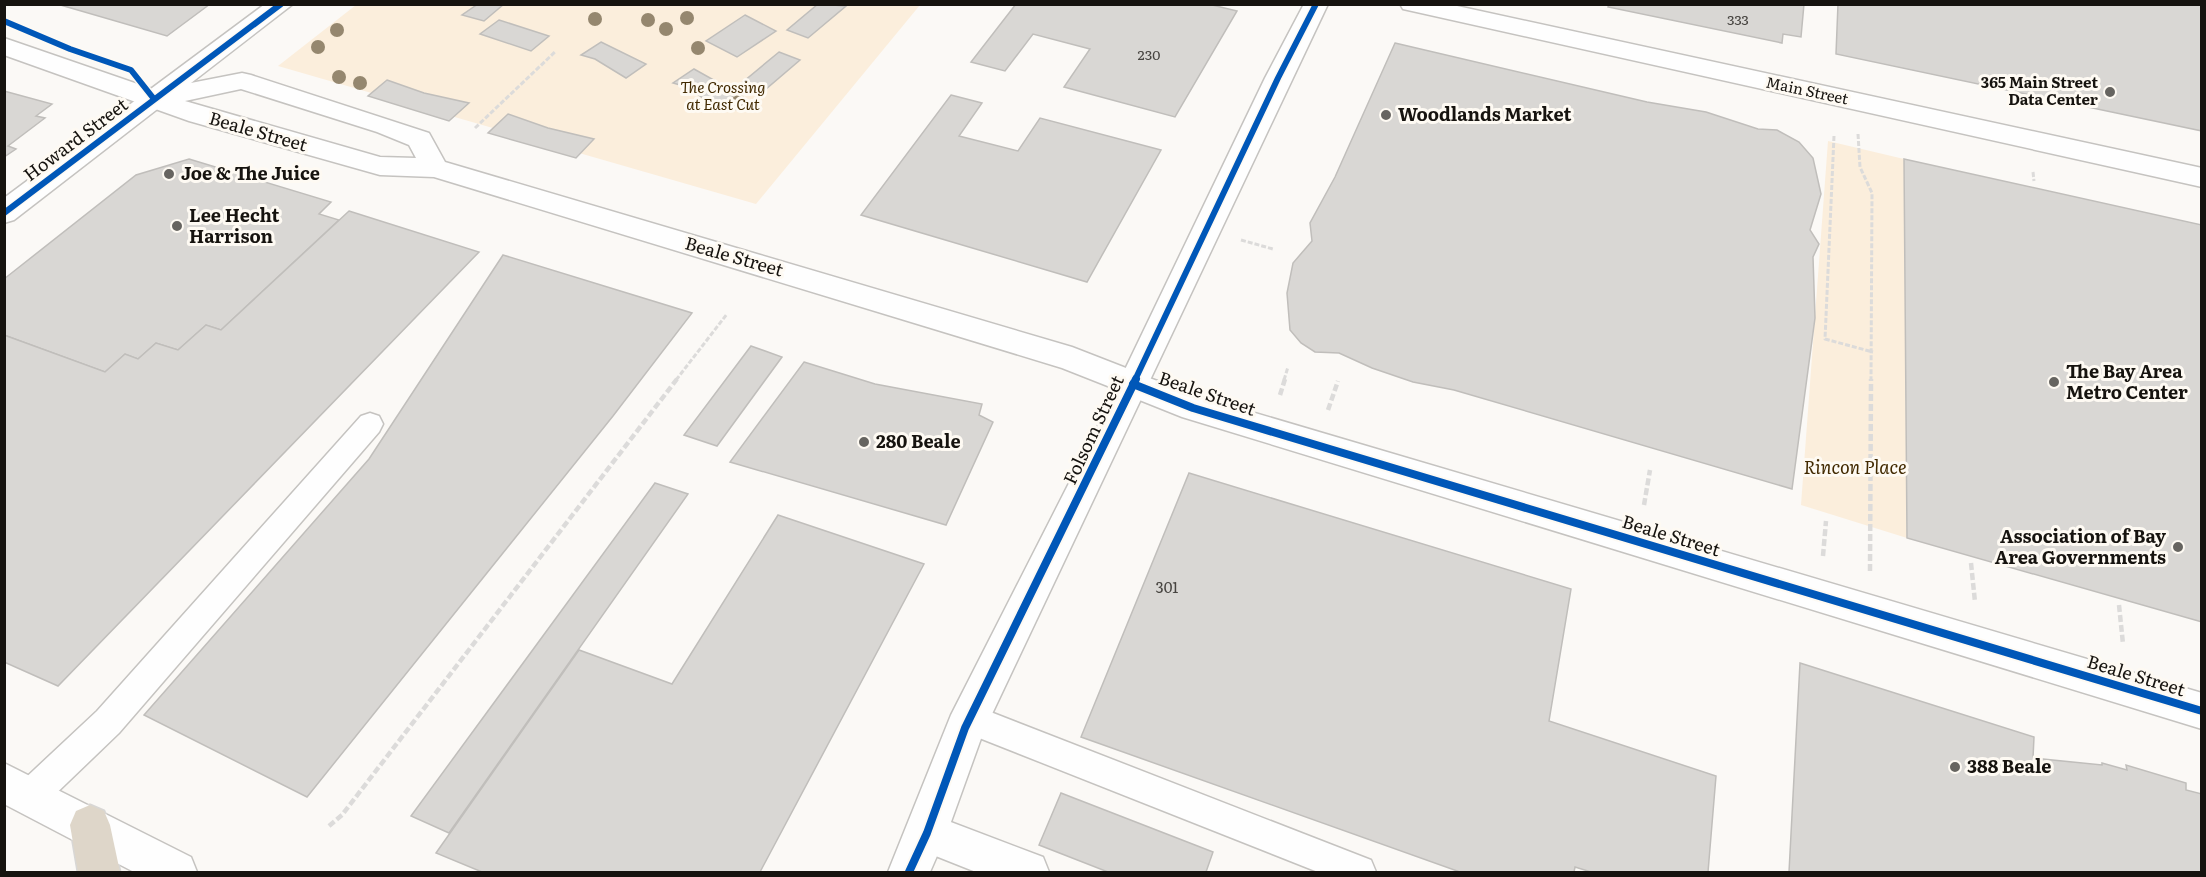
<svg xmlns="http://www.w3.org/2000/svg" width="2206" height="877" font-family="Literata,serif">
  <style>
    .green { fill: #fbeedc }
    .building { fill: #d9d7d4; stroke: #c0bebb; stroke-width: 1.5 }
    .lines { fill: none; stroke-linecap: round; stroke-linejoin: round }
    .service-casing { stroke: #c5c3c0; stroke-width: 3 }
    .minor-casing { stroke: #c5c3c0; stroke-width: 3 }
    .tertiary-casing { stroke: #c5c3c0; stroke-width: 3 }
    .secondary-casing { stroke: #c5c3c0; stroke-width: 3 }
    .motorway-casing { stroke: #d8d7d5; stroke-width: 3 }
    .path-far1 { stroke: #dcdbda; stroke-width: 3; stroke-dasharray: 5 2; stroke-linecap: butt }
    .path { stroke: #dcdbda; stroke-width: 4.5; stroke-dasharray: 7 3; stroke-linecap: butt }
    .service { fill: #fefefe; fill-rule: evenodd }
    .minor { fill: #fefefe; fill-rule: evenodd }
    .tertiary { fill: #fefefe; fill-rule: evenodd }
    .secondary { fill: #fefefe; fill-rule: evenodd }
    .motorway { fill: #ded6c9; fill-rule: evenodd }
    .cycleway-far1-casing { stroke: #fefaf3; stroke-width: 9 }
    .cycleway-casing { stroke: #fefaf3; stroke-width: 12 }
    .cycleway-far1 { stroke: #0057b8; stroke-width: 6 }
    .cycleway { stroke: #0057b8; stroke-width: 8 }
    .tree { fill: #95876f }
    .poi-dot { fill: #666460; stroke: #fefaf3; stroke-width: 2 }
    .labels { text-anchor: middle; stroke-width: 6; stroke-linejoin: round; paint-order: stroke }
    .far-number-label { font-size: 14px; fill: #474440 }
    .far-poi-label { font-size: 15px; font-weight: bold; fill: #16130f; stroke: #fefaf3; text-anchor: end }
    .far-park-label { font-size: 15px; font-style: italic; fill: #412900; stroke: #fefaf3 }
    .far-street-label { font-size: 15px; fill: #16130f; stroke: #fefaf3 }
    .number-label { font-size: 15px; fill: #474440 }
    .poi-label { font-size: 18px; font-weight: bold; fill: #16130f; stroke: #fefaf3; text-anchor: start }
    .street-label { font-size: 18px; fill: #16130f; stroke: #fefaf3 }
    .park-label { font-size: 18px; font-style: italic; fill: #412900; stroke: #fefaf3 }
  </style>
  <rect width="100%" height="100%" fill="#fbf9f6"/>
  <g class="green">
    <polygon points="356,5 920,5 756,204 278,66"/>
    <polygon points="1828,141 1904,159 1907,538 1801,505"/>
  </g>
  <g class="building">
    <polygon points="57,4 210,4 167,36"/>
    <polygon points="478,4 504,4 484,21 462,15"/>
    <polygon points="818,4 846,6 808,38 787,30"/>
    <polygon points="1016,4 1208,4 1237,11 1175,117 1064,87 1090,49 1033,34 1005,71 971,62"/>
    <polygon points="1609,4 1804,4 1801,37 1783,34 1782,43 1608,7"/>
    <polygon points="1838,4 2202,4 2202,131 1836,54"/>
    <polygon points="745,15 776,31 737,57 706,41"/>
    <polygon points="499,20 549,36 531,51 480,34"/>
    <polygon points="601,42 646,64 626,78 595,59 581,55"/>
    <polygon points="1395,43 1647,102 1706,112 1758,129 1777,130 1799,142 1813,158 1821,194 1810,230 1819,244 1813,257 1815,318 1792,489 1454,390 1413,382 1372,368 1339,353 1315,352 1301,343 1290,330 1287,293 1293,263 1312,241 1310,223 1335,177"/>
    <polygon points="779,52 800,60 759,95 738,86"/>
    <polygon points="694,69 737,93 717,108 687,87 673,83"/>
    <polygon points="387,80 424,93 469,103 449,121 368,96"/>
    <polygon points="4,91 52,104 36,116 45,118 8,146 16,149 4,157"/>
    <polygon points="951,95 982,103 959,136 1018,151 1040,118 1161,150 1087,282 861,215"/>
    <polygon points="508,114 548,128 594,139 576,158 488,133"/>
    <polygon points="189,159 331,202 319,214 339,220 221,330 206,325 178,350 156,343 138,359 125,354 105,372 4,335 4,279 136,175"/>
    <polygon points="1904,159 2202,225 2202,622 1907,538"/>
    <polygon points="349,211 479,252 58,686 4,662 4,335 105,372 125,354 138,359 156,343 178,350 206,325 221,330"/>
    <polygon points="503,255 692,313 613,416 307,797 144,715 369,459"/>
    <polygon points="751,346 782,357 717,446 684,435"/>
    <polygon points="804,362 875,384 982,404 979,415 993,422 946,525 730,462"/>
    <polygon points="1189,473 1571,589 1549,721 1716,776 1708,872 1591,872 1575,867 1574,872 1460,872 1081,737"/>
    <polygon points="655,483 688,494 449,833 411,816"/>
    <polygon points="778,515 924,564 760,872 482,872 436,853 579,650 672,684"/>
    <polygon points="1800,663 2034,737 2033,758 2102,765 2102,763 2127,770 2126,765 2186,783 2186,790 2202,794 2202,872 1789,872"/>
    <polygon points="1061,793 1213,852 1206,872 1108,872 1039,845"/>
  </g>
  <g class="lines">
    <g class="service-casing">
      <g id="service">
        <polygon points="370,413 379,416 383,424 379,432 119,733 43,806 31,811 19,806 15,795 19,784 97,711 361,416"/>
        <polygon points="970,704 1371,860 1376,872 1318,872 959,730 954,719 959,708"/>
      </g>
    </g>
    <g class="minor-casing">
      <g id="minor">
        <polygon points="1133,372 1201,397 2202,693 2202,729 1182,417 1122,393 1117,384 1122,375"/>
        <polygon points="927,813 1043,857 1049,872 976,872 913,847 907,833 913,819"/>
      </g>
    </g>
    <g class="tertiary-casing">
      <g id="tertiary">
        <polygon points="1400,4 1448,4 2202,168 2202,187 1412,11 1403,9"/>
        <path d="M4 38 155 90 242 73 251 75 429 133 445 162 1072 347 1144 375 1149 384 1144 393 1133 396 1062 368 434 177 380 175 189 121 4 55ZM241 89 377 132 409 145 416 158 380 157 185 101Z"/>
      </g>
    </g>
    <g class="secondary-casing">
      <g id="secondary">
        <polygon points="265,4 293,4 14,220 4,223 4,198"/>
        <polygon points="1304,4 1328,4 983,733 947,833 930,872 888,872 951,715 1094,434 1265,78"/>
        <polygon points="4,763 191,857 197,872 134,872 4,804"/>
      </g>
    </g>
    <g class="motorway-casing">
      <polygon id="motorway" points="90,805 104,811 110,825 120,872 78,872 70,825 76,811"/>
    </g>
    <g class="path-far1">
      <polyline points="475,128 556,51"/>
      <polyline points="1858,134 1860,167 1872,193 1871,380"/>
      <polyline points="1834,136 1825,339 1873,352"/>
      <polyline points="2033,172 2034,181"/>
      <polyline points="1241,240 1273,249"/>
      <polyline points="676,380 727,314"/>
      <polyline points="1284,380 1288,367"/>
    </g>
    <g class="path">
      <polyline points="1280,395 1285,379"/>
      <polyline points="1328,410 1338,381"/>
      <polyline points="1644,505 1650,470"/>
      <polyline points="1823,556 1826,521"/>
      <polyline points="1971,563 1975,602"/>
      <polyline points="1870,571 1871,379"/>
      <polyline points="2119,605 2123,644"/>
      <polyline points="329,826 342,815 677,379"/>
    </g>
    <use href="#service" class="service"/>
    <use href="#minor" class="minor"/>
    <use href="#tertiary" class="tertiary"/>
    <use href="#secondary" class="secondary"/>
    <use href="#motorway" class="motorway"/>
    <g class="cycleway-far1-casing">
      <g id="cycleway-far1">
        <polyline points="4,21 70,49 131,70 154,99"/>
        <polyline points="4,213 281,4"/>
        <polyline points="1135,380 1278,78 1316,4"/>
      </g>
    </g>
    <g class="cycleway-casing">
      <g id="cycleway">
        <polyline points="1133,384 1193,408 2202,711"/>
        <polyline points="909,872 927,833 965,728 1136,379"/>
      </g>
    </g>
    <use href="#cycleway-far1" class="cycleway-far1"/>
    <use href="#cycleway" class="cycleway"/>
  </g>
  <g class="tree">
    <circle cx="687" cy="18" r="7"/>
    <circle cx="595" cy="19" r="7"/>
    <circle cx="648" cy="20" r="7"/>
    <circle cx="666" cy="29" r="7"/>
    <circle cx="337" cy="30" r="7"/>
    <circle cx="318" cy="47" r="7"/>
    <circle cx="698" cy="48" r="7"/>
    <circle cx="339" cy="77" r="7"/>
    <circle cx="360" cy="83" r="7"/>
    <circle cx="739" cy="103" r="8"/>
  </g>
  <g class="poi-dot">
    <circle cx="2110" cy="92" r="6"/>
    <circle cx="1386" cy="115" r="6"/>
    <circle cx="169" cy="174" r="6"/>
    <circle cx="177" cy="226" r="6"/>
    <circle cx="2054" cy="382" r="6"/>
    <circle cx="864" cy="442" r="6"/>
    <circle cx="2178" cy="547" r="6"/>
    <circle cx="1955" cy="767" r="6"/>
  </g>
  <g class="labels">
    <g class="far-number-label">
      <text x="1738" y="25">333</text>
      <text x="1149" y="60">230</text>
    </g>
    <g class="far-poi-label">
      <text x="2098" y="88">365 Main Street<tspan x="2098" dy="17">Data Center</tspan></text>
    </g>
    <g class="far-park-label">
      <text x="723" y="93">The Crossing<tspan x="723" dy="17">at East Cut</tspan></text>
    </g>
    <g class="far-street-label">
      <text transform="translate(1807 91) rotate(12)" y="5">Main Street</text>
    </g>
    <g class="number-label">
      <text x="1167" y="593">301</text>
    </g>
    <g class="poi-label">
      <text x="1398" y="121">Woodlands Market</text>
      <text x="181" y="180">Joe &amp; The Juice</text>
      <text x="189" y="222">Lee Hecht<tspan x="189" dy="21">Harrison</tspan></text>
      <text x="2066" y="378">The Bay Area<tspan x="2066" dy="21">Metro Center</tspan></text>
      <text x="876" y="448">280 Beale</text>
      <text x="2166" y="543" text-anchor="end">Association of Bay<tspan x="2166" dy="21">Area Governments</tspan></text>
      <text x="1967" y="773">388 Beale</text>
    </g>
    <g class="street-label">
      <text transform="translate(258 132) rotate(16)" y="6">Beale Street</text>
      <text transform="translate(76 140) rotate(-37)" y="6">Howard Street</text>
      <text transform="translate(734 257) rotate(16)" y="6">Beale Street</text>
      <text transform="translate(1207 394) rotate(19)" y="6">Beale Street</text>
      <text transform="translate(1094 430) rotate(-65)" y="6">Folsom Street</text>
      <text transform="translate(1671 536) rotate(17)" y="6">Beale Street</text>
      <text transform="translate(2136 676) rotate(17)" y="6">Beale Street</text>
    </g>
    <g class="park-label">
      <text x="1855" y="474">Rincon Place</text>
    </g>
  </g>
  <rect width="2206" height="877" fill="none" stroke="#16130f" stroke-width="12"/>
</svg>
